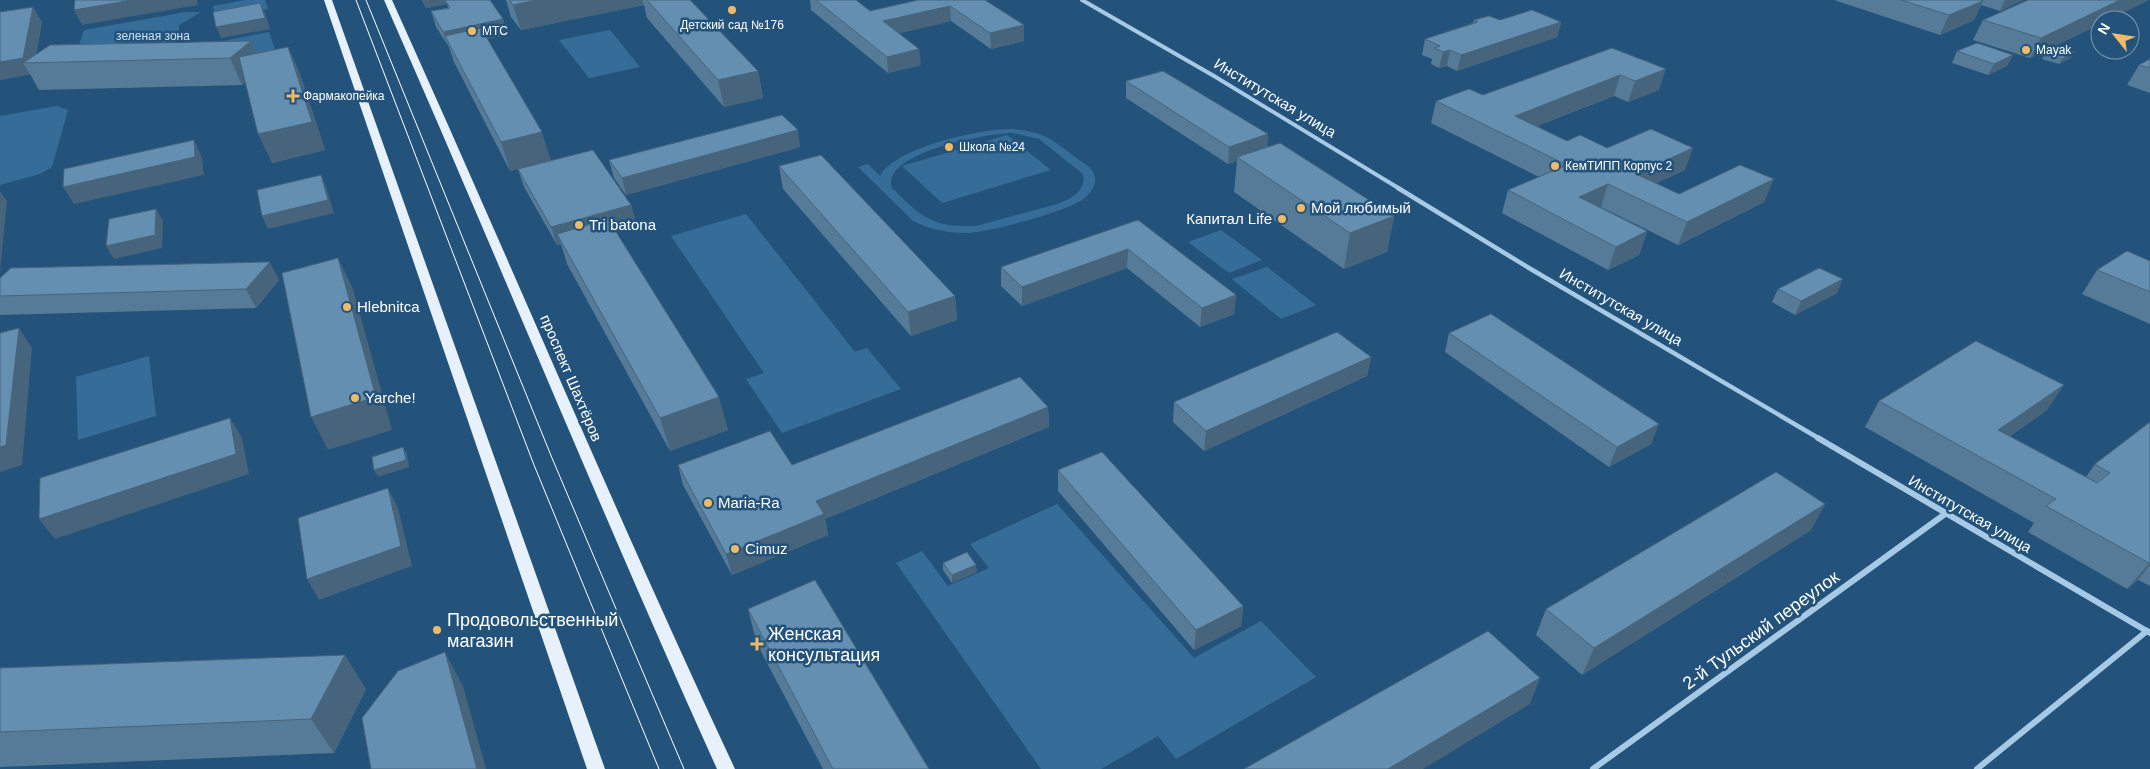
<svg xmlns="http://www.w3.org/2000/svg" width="2150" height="769" font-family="Arial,sans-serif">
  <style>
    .green { fill: #366d98; fill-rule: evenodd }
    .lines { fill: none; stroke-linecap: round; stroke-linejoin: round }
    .street-far2 { stroke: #a6c9e5; stroke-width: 4 }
    .street-far1 { stroke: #a6c9e5; stroke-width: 4.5 }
    .street { stroke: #a6c9e5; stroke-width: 6 }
    .primary { fill: #e6f1fc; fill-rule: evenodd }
    .tram { stroke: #fff; stroke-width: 1 }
    .wall { fill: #567b98 }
    .shaded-wall { fill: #46647c }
    .building { fill: #648fb1; stroke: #46647c }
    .poi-dot { fill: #f0ba69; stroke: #23537b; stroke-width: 2 }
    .labels { text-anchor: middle; stroke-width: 5; stroke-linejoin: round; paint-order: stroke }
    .far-poi-label { font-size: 12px; fill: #fff; stroke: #23537b; text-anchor: start }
    .far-park-label { font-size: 12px; fill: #c9e1f4; stroke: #23537b }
    .street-label { font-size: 15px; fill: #fff; stroke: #23537b }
    .poi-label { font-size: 15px; fill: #fff; stroke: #23537b; text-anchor: start }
    .near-poi-label { font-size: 18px; fill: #fff; stroke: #23537b; text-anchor: start }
    .near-street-label { font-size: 18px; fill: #fff; stroke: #23537b }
  </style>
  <rect width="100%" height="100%" fill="#23537b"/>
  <g class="green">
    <polygon points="245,0 265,0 268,9 216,19 213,6"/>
    <polygon points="186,12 201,12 179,25 180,51 79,46 84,30"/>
    <polygon points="610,30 640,67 589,78 559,40"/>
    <polygon points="269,32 276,52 256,55 218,42"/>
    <polygon points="57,106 68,110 52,167 40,174 0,185 0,116"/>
    <path d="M1014 129C1044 132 1052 139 1075 157 1082 162 1095 169 1095 178 1096 187 1089 195 1082 200 1064 212 987 233 965 233 946 233 929 229 913 221L858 167 868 164 880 176C895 147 982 128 1014 129ZM1013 133 1039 139 1083 174C1087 191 1070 199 1057 204L976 226C933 228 921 217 892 188 880 153 988 133 1013 133Z"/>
    <polygon points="1007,135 1051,170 942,203 902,166"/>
    <polygon points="746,214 855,352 867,348 901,389 782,433 746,379 764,373 671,236"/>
    <polygon points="1221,230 1262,260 1229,273 1188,242"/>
    <polygon points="1267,267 1316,305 1281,319 1232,279"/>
    <polygon points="149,356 156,416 78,440 76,377"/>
    <polygon points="1057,504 1194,658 1261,621 1316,677 1176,759 1158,736 1101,769 1041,769 896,563 922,551 948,586 989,568 970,544"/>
  </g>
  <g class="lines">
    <polyline class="street-far2" points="1082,0 1214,76 1400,189"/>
    <polyline class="street-far1" points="1398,188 1529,268 1820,439"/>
    <g class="street">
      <polyline points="1818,438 2150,633"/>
      <polyline points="1593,769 1945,514"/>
      <polyline points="1977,769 2147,631"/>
    </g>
    <g class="primary">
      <polygon points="324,0 332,0 605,769 587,769"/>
      <path d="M384 0H392C508 256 616 515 735 769H717C602 515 497 256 384 0Z"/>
    </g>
    <g class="tram">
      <polyline points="356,0 534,465 659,769"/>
      <polyline points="366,0 552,458 684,769"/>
    </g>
  </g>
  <g class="wall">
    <polygon points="422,0 490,0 503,19 508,35 487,39 551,161 631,205 636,223 614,229 728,430 670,451 567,264 561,244 557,245 524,187 518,169 510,171 454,62 449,47 436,27 431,11 448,8 447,4 426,8"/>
    <polygon points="506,0 690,0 758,71 763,98 724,107 647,18 644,5 521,30 511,17"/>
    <polygon points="810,0 856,0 870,11 985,0 1024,41 991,49 951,21 899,33 921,65 888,73 811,10"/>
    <polygon points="1834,0 2023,0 2000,11 1981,5 1974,20 1940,35"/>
    <polygon points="2149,0 2108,20 2100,20 2100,24 2030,58 1973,40 1983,20"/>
    <polygon points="1474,20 1500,20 1561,22 1557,37 1457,71 1447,66 1439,68 1431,64 1432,59 1422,55 1425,39 1473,23"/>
    <polygon points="42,22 36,54 251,41 257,54 288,47 300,74 325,150 272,163 245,82 242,85 39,90 30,74 0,80"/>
    <polygon points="1612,48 1659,90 1628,102 1614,96 1537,126 1567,141 1607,148 1685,170 1656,183 1679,194 1764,202 1678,245 1601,207 1600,207 1647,231 1639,255 1608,270 1502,213 1508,190 1539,177 1431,123 1436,101 1483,95"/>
    <polygon points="1957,51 2007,66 1988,75 1952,63"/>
    <polygon points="2045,53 2072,57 2059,64 2042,59"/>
    <polygon points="2150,59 2150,93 2127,85 2139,65"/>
    <polygon points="1126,81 1268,134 1267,147 1394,216 1387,252 1344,269 1234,192 1237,161 1228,164 1126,98"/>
    <polygon points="800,147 626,195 614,178 609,160"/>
    <polygon points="779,166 955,296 957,320 911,336 783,189"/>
    <polygon points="1138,220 1236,295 1234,314 1200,327 1127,268 1022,306 1001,286 1001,267"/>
    <polygon points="2150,261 2150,324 2082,294 2097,270"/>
    <polygon points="0,278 279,280 256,308 0,315"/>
    <polygon points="1778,289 1837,293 1795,315 1772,302"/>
    <polygon points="1449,333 1651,444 1609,467 1445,352"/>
    <polygon points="1371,357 1367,376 1204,451 1173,422 1174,402"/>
    <polygon points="1879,401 2047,410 2010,436 2086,477 2095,464 2150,422 2150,586 2138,580 2127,589 2028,532 2034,523 1865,427"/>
    <polygon points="1048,407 1049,427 825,519 828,535 732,575 683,485 678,465 792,465"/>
    <polygon points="1058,470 1243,606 1241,626 1194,650 1058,491"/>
    <polygon points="1825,504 1811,530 1582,675 1536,635 1546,609"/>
    <polygon points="943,563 977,572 952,583 943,570"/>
    <polygon points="748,609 929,769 823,769 757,644"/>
    <polygon points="0,668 366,689 334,753 0,767"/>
  </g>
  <g class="shaded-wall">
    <polygon points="133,0 197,0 198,5 82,25 74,10"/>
    <polygon points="423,0 463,0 445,0 447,4 426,8"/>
    <polygon points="537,0 642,0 644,5 521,30 513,5"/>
    <polygon points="2005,0 2023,0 2000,11"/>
    <polygon points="2120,0 2149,0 2108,20 2100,20 2100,24 2030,58 2041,38"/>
    <polygon points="1983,1 1974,20 1940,35 1949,15"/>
    <polygon points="260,3 265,13 270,29 221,38 216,27"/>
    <polygon points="950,6 951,21 885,37 883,21"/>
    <polygon points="33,7 42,22 35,63 23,63 30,74 0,80 0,62"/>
    <polygon points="503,19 508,35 451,47 445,36 449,47 443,32"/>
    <polygon points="1561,22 1557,37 1457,71 1461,55"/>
    <polygon points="1024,25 1024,41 991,49 990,33"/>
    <polygon points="251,41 263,67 242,85 230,58"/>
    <polygon points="288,47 300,74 325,150 272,163 258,134"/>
    <polygon points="919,49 921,65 888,73 887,57"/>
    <polygon points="1450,50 1447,66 1439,68 1443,52"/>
    <polygon points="2075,52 2072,57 2059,64 2062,59"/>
    <polygon points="2013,55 2007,66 1988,75 1994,64"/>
    <polygon points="1666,69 1659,90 1628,102 1635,81"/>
    <polygon points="758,71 763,98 724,107 718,80"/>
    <polygon points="1620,75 1614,96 1509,137 1515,116"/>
    <polygon points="798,130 800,147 626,195 622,178"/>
    <polygon points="542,132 551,161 510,171 501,142"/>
    <polygon points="1268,134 1266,151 1237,157 1237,161 1228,164 1229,147"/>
    <polygon points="194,140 202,158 204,175 74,204 63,187"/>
    <polygon points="1693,148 1685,170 1631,195 1636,174"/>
    <polygon points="321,175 326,187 334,213 268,229 262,216"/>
    <polygon points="1774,179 1764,202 1678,245 1687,222"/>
    <polygon points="1608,184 1601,207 1572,220 1579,197"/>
    <polygon points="0,191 7,201 0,272"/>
    <polygon points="631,205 636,223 563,244 557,234 561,244 557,245 551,227"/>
    <polygon points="156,209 163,221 162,248 114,259 106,246"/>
    <polygon points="1394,216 1387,252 1344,269 1350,233"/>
    <polygon points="1647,231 1639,255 1608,270 1616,247"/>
    <polygon points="1128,249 1127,268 1022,306 1022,287"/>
    <polygon points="338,258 353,289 392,430 328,450 311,417"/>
    <polygon points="270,262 279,280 256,308 246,289"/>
    <polygon points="1843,279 1837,293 1795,315 1801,301"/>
    <polygon points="1236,295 1234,314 1200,327 1202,308"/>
    <polygon points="955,296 957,320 911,336 908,312"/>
    <polygon points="19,328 32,348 22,465 0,472 0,447"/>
    <polygon points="1371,357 1367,376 1204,451 1206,431"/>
    <polygon points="2064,385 2047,410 1982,456 1998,430"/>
    <polygon points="719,397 728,430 670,451 660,418"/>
    <polygon points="1048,407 1049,427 825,519 828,535 732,575 726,554 816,501"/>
    <polygon points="230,418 242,438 249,474 55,539 39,519"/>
    <polygon points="1659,424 1651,444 1609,467 1617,447"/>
    <polygon points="403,447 407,454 409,467 378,477 374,470"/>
    <polygon points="388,488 398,508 412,566 319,600 307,579"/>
    <polygon points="1825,504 1811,530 1582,675 1594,648"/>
    <polygon points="2150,562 2150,565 2138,580 2127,589"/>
    <polygon points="976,565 977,572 952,583 952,575"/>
    <polygon points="1243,606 1241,626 1194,650 1196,630"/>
    <polygon points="445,652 463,686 486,769 477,769"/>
    <polygon points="345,655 366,689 334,753 311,719"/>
    <polygon points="1540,678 1530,704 1423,769 1388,769"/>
  </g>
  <g class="building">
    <polygon points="75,0 133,0 74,10"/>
    <polygon points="445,0 490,0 503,19 443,32 431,11 450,8"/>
    <polygon points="510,0 537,0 513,5"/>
    <polygon points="647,0 690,0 758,71 718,80"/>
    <polygon points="816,0 856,0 870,11 918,0 985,0 1024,25 990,33 950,6 883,21 919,49 887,57"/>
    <polygon points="1901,0 1981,0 1983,1 1949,15"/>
    <polygon points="2028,0 2120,0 2041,38 1983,20"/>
    <polygon points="260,3 265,18 216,27 213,12"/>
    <polygon points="33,7 23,58 0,62 0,12"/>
    <polygon points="1532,10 1561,22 1461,55 1450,50 1443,52 1434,48 1440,46 1425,39 1478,22 1474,20 1489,16 1500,20"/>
    <polygon points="481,28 542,132 501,142 445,36"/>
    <polygon points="251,41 230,58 23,63 50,45"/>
    <polygon points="1977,43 2013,55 1994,64 1957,51"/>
    <polygon points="288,47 312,122 258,134 239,57"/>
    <polygon points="2057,47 2075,52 2062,59 2045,53"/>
    <polygon points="1612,48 1666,69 1635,81 1620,75 1515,116 1567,141 1580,135 1607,148 1651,129 1693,148 1636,174 1679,194 1740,165 1774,179 1687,222 1608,184 1579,197 1647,231 1616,247 1508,190 1567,165 1436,101 1469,89 1483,95"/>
    <polygon points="2150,59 2150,68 2139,65"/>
    <polygon points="1163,71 1268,134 1229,147 1126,81"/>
    <polygon points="782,115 798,130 622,178 609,160"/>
    <polygon points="194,140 195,157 63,187 64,169"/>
    <polygon points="1280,143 1394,216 1350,233 1237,157"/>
    <polygon points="593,150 631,205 551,227 518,169"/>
    <polygon points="821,155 955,296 908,312 779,166"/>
    <polygon points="321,175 328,200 262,216 257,190"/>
    <polygon points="156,209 155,235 106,246 109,219"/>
    <polygon points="608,219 719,397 660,418 557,234"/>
    <polygon points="1138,220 1236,295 1202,308 1128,249 1022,287 1001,267"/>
    <polygon points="2127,251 2150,261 2150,292 2097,270"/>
    <polygon points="338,258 376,397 311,417 282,273"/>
    <polygon points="270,262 246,289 0,296 0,278 11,268"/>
    <polygon points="1819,268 1843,279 1801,301 1778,289"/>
    <polygon points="1491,314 1659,424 1617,447 1449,333"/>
    <polygon points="19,328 6,445 0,447 0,333"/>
    <polygon points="1337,332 1371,357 1206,431 1174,402"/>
    <polygon points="1976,341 2064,385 1998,430 2097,483 2110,473 2095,464 2150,422 2150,562 2149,563 2046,506 2056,499 1879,401"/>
    <polygon points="1020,377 1048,407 816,501 824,514 726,554 678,465 770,431 792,465"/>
    <polygon points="230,418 236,454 39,519 40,478"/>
    <polygon points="403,447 406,460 374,470 372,457"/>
    <polygon points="1102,452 1243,606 1196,630 1058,470"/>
    <polygon points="1776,472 1825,504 1594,648 1546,609"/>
    <polygon points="388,488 401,546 307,579 298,518"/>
    <polygon points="967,552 976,565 952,575 943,563"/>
    <polygon points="815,580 929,769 833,769 748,609"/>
    <polygon points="1488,631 1540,678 1388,769 1244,769"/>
    <polygon points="445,652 477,769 371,769 362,718 398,671"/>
    <polygon points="345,655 311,719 0,732 0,668"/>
  </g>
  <g class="poi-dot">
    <circle cx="732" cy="10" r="5"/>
    <circle cx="472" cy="31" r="5"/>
    <circle cx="2026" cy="50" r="5"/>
    <path d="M290.5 88.5h5v5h5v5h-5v5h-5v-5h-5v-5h5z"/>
    <circle cx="949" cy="147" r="5"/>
    <circle cx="1555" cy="166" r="5"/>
    <circle cx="1301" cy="208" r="5"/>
    <circle cx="1282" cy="219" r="5"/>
    <circle cx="579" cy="225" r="5"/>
    <circle cx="347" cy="307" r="5"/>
    <circle cx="355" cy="398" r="5"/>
    <circle cx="708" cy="503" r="5"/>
    <circle cx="735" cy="549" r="5"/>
    <circle cx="437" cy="630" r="5"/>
    <path d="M754.5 636.5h5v5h5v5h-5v5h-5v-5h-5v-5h5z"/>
  </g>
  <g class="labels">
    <g class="far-poi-label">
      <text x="732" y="29" text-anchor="middle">Детский сад №176</text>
      <text x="482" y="35">МТС</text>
      <text x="2036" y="54">Mayak</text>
      <text x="303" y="100">Фармакопейка</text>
      <text x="959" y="151">Школа №24</text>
      <text x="1565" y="170">КемТИПП Корпус 2</text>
    </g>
    <g class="far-park-label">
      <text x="153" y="40">зеленая зона</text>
    </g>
    <g class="street-label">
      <text transform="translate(1275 98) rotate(31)" y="5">Институтская улица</text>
      <text transform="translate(1621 307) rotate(30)" y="5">Институтская улица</text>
      <text transform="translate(571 378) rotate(67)" y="5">проспект Шахтёров</text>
      <text transform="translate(1970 514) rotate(30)" y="5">Институтская улица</text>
    </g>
    <g class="poi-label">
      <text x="1311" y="213">Мой любимый</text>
      <text x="1272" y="224" text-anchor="end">Капитал Life</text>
      <text x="589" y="230">Tri batona</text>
      <text x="357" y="312">Hlebnitca</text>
      <text x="365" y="403">Yarche!</text>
      <text x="718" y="508">Maria-Ra</text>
      <text x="745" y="554">Cimuz</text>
    </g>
    <g class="near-poi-label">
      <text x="447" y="626">Продовольственный<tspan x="447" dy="21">магазин</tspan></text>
      <text x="768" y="640">Женская<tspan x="768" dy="21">консультация</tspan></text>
    </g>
    <g class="near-street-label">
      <text transform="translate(1761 630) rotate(-36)" y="6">2-й Тульский переулок</text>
    </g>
  </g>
  <g transform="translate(2115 35) rotate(300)"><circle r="24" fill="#23537b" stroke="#7b98b0"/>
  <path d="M0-4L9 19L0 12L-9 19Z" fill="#f0ba69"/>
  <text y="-8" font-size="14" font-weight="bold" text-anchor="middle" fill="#ffffff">N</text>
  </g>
</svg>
